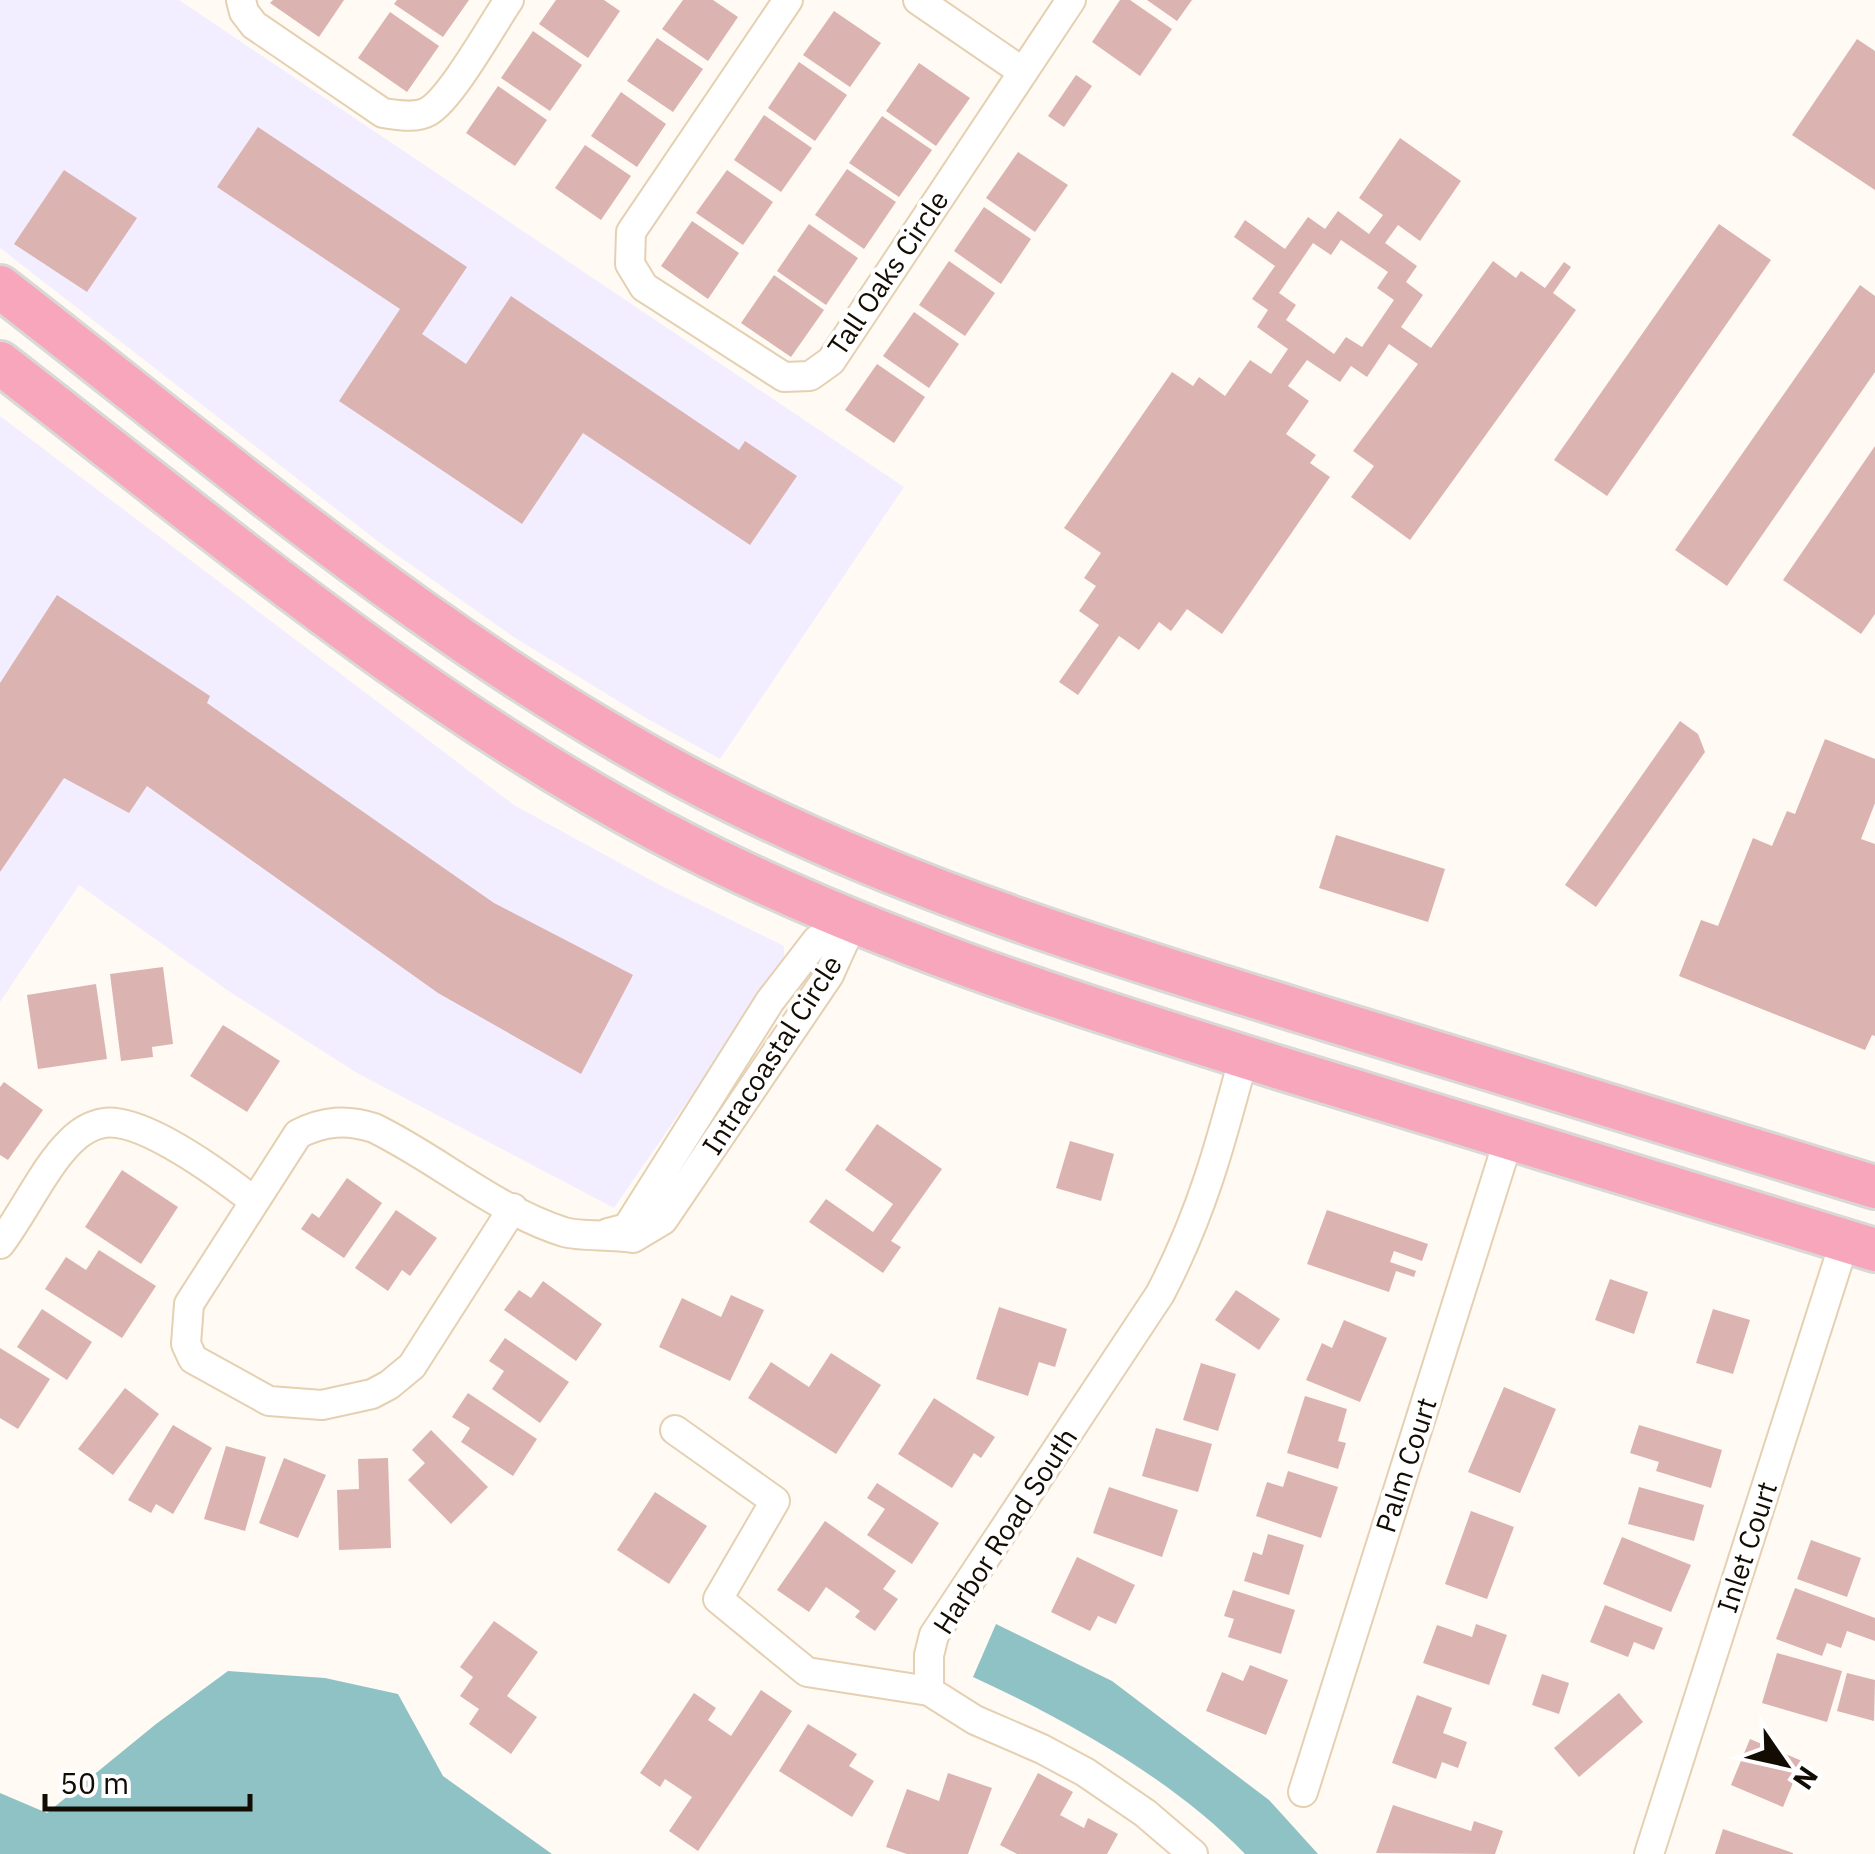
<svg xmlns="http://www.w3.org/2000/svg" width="1875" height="1854" font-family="'IBM Plex Sans',sans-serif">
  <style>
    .commercial { fill: #f3eeff }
    .water { fill: #8fc2c5 }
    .building { fill: #dbb3b1; fill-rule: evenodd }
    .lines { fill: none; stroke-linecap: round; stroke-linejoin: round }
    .street-casing { stroke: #e5d0b2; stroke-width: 32 }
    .primary-casing { stroke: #d9d8d7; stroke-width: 48 }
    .street { stroke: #fff; stroke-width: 28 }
    .primary { stroke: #f8a6bc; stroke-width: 42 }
    .labels { text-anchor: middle; stroke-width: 8; stroke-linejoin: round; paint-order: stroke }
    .street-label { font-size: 28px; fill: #130c03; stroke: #fff }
  </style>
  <rect width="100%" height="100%" fill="#fffaf4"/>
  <g class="commercial">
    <polygon points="0,0 179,0 904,487 720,759 646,718 515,638 380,543 0,248"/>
    <polygon points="0,416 514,805 658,884 784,946 784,961 614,1208 357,1073 230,992 79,885 0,1002"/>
  </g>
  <g class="water">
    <path d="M996 1624 1112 1681 1269 1800 1318 1854H1245C1174 1780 1067 1720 973 1677Z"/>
    <polygon points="228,1671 325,1678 398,1694 443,1776 552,1854 0,1854 0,1793 47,1813 156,1724"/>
  </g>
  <g class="building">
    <polygon points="273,0 344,0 319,37 270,3"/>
    <polygon points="397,0 469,0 443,37 394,4"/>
    <polygon points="556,0 604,0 620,11 588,58 539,24"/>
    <polygon points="683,0 713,0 738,17 708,61 662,29"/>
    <polygon points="1120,0 1130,0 1172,29 1140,76 1092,42"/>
    <polygon points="1147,0 1192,0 1177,21"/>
    <polygon points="834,11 881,43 850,87 803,55"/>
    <polygon points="390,12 439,46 407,92 358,58"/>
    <polygon points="533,31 582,65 550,111 501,78"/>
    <polygon points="657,38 703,69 673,112 627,81"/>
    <polygon points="1857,39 1875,51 1875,190 1792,135"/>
    <polygon points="799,62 847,95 815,141 768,108"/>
    <polygon points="919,63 970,98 936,146 886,111"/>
    <polygon points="1076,75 1092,86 1064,127 1048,116"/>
    <polygon points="498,86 547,120 515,166 466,133"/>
    <polygon points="621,92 666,124 637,167 591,136"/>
    <polygon points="764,115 812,148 781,192 734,160"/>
    <polygon points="882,116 932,150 899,197 849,163"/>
    <polygon points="258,127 467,267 422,334 466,364 511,296 739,450 745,441 797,476 750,545 583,433 522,524 339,401 400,309 217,187"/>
    <path d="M1400 138 1461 181 1420 241 1398 225 1385 243 1417 266 1406 282 1423 295 1401 327 1431 348 1493 261 1516 278 1521 271 1545 288 1564 262 1571 267 1553 293 1576 310 1410 540 1351 497 1374 466 1353 451 1418 364 1389 344 1367 377 1351 366 1340 382 1307 360 1288 386 1309 401 1286 434 1316 455 1310 463 1330 477 1222 634 1187 609 1171 631 1159 622 1139 650 1119 636 1078 695 1059 682 1099 625 1079 611 1096 586 1084 578 1101 553 1064 528 1172 372 1193 386 1199 377 1225 396 1250 360 1271 374 1288 349 1257 327 1268 310 1252 299 1275 266 1234 237 1245 220 1285 249 1308 217 1325 229 1338 211 1369 234 1383 215 1359 198ZM1341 240 1388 272 1377 288 1394 300 1362 347 1346 337 1334 354 1286 320 1296 305 1279 293 1313 243 1331 255Z"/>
    <polygon points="585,145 631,176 601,220 555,188"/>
    <polygon points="1018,152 1068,185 1035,232 986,198"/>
    <polygon points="847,169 896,202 864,249 815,215"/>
    <polygon points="64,170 137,218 87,292 14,244"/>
    <polygon points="727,170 773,202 743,245 696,213"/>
    <polygon points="984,207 1031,239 1001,284 954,251"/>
    <polygon points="692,221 739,253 708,299 661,266"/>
    <polygon points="809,224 858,258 826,305 777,271"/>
    <polygon points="1719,224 1771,260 1607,496 1554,460"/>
    <polygon points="949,261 995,293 965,336 919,305"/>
    <polygon points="774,275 824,310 791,357 741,323"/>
    <polygon points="1860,285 1875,296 1875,372 1727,586 1675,550"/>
    <polygon points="914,312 959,344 929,388 883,356"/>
    <polygon points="877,364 925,397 894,443 845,410"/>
    <polygon points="1875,446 1875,614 1861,634 1783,580"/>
    <polygon points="57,595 210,696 207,703 494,903 633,975 581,1074 438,993 147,786 129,813 64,778 0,872 0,683"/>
    <polygon points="1680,721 1698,734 1705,752 1596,907 1565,885"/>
    <polygon points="1825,739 1875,759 1875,803 1861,839 1875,844 1875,1036 1872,1035 1865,1050 1679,976 1701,920 1718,926 1753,838 1772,846 1787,811 1795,814"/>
    <polygon points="1336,835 1445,869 1428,922 1319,888"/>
    <polygon points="163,967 173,1044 152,1047 153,1057 121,1061 110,974"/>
    <polygon points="96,984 107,1059 38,1069 27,995"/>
    <polygon points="223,1025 280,1061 247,1112 190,1076"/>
    <polygon points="4,1082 43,1110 8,1160 0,1155 0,1087"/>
    <polygon points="877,1124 942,1169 891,1241 901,1247 883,1273 809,1222 826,1199 873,1232 893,1204 845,1170"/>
    <polygon points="1070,1141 1114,1154 1101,1201 1056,1188"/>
    <polygon points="122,1170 178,1207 141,1264 85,1227"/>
    <polygon points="347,1178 382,1203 344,1258 301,1229 312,1213 319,1218"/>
    <polygon points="396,1210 437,1238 410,1276 402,1270 388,1291 355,1268"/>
    <polygon points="1327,1210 1428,1244 1422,1261 1394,1251 1390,1262 1416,1271 1414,1277 1396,1271 1389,1292 1307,1264"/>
    <polygon points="99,1250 156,1286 122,1338 45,1289 66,1257 86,1270"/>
    <polygon points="1610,1279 1648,1292 1634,1334 1595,1320"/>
    <polygon points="543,1281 602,1324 576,1361 504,1310 519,1290 531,1298"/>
    <polygon points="1236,1290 1280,1319 1259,1350 1215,1320"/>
    <polygon points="731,1295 764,1310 730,1381 659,1347 682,1298 721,1317"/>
    <polygon points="999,1307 1067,1329 1055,1367 1039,1362 1028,1396 976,1379"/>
    <polygon points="42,1309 92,1342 67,1380 17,1347"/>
    <polygon points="1713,1309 1750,1320 1733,1374 1696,1363"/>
    <polygon points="1344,1320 1387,1338 1360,1402 1306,1380 1322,1343 1332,1348"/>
    <polygon points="505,1338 569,1382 540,1423 492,1389 504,1371 489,1361"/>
    <polygon points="0,1348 50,1379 18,1429 0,1418"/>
    <polygon points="831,1353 881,1385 836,1454 748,1398 771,1362 809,1387"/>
    <polygon points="1201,1363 1236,1374 1218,1431 1183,1420"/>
    <polygon points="1504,1387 1556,1409 1520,1493 1468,1472"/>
    <polygon points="125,1388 159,1414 113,1475 78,1449"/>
    <polygon points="468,1393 537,1439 513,1476 461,1442 470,1428 452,1417"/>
    <polygon points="1305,1396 1347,1409 1338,1441 1346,1443 1338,1469 1287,1453"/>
    <polygon points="934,1398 995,1437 981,1458 974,1453 952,1488 898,1454"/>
    <polygon points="173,1425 212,1448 173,1514 156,1504 151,1513 128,1500"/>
    <polygon points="1639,1425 1722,1450 1711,1488 1656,1471 1659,1462 1630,1453"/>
    <polygon points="1156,1428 1212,1444 1198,1492 1142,1476"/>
    <polygon points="431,1430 488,1487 451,1524 408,1480 425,1463 412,1450"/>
    <polygon points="226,1446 266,1457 245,1531 204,1519"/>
    <polygon points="284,1458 326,1475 298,1538 259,1523"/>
    <polygon points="388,1458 391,1548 339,1550 337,1490 359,1489 358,1459"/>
    <polygon points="1288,1471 1338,1487 1321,1538 1256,1516 1267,1482 1283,1487"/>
    <polygon points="877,1483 939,1523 912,1564 867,1535 885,1509 867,1498"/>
    <polygon points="1109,1487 1178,1510 1162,1557 1093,1533"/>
    <polygon points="1639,1487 1704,1505 1694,1541 1628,1524"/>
    <polygon points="655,1492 707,1526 669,1584 617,1550"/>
    <polygon points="1471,1511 1514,1527 1487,1599 1445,1584"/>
    <polygon points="825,1521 896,1571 883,1589 898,1599 875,1631 855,1617 860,1611 826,1587 809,1612 777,1590"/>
    <polygon points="1268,1534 1304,1545 1289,1595 1244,1581 1253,1552 1262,1555"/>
    <polygon points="1622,1537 1691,1565 1671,1612 1603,1584"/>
    <polygon points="1811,1540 1861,1558 1847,1597 1797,1579"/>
    <polygon points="1077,1557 1135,1585 1116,1624 1098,1616 1090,1631 1051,1612"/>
    <polygon points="1795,1588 1875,1618 1875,1641 1847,1631 1841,1648 1827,1643 1822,1656 1776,1639"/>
    <polygon points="1233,1590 1295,1610 1281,1654 1228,1637 1234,1619 1224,1616"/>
    <polygon points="1605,1605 1663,1628 1654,1650 1634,1642 1628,1657 1590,1642"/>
    <polygon points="494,1621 538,1652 507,1696 537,1717 511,1754 469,1724 479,1709 460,1696 473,1677 460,1667"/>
    <polygon points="1476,1624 1507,1635 1489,1685 1423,1663 1437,1625 1472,1637"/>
    <polygon points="1777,1653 1842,1671 1827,1722 1762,1703"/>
    <polygon points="1250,1665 1288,1680 1266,1735 1206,1711 1222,1672 1243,1681"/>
    <polygon points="1847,1673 1875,1680 1874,1721 1837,1711"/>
    <polygon points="1542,1674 1569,1683 1559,1714 1532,1705"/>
    <polygon points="761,1690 792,1711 698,1851 669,1831 692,1797 665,1779 660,1787 640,1773 694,1693 716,1708 708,1720 731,1736"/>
    <polygon points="1619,1693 1643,1722 1579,1777 1554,1748"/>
    <polygon points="1417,1695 1452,1708 1443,1733 1467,1742 1458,1768 1442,1762 1436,1779 1392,1763"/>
    <polygon points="808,1724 857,1754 849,1766 874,1781 852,1817 779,1771"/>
    <polygon points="1750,1739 1802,1761 1783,1807 1731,1785"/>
    <polygon points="948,1773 992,1788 968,1854 907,1854 886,1847 907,1789 939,1801"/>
    <polygon points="1038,1773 1073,1792 1060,1815 1084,1828 1088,1818 1118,1834 1107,1854 1017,1854 1000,1845"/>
    <polygon points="1393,1805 1471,1831 1474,1821 1503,1831 1495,1854 1376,1853"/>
    <polygon points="1723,1829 1793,1853 1793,1854 1715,1854"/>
  </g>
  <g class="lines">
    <g class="street-casing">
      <g id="street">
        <path d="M241 0 244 12 254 25 383 113C397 115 416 119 429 111 452 97 492 25 509 0"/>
        <polyline points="788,0 631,232 630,264 644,287 784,377 810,376 831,361 1071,0"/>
        <polyline points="918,0 1023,72"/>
        <path d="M513 1208 412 1366 389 1385 372 1394 322 1405 269 1401 193 1359 186 1344 189 1304 298 1134C324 1121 346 1119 374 1128 438 1159 495 1210 564 1232 581 1237 612 1234 633 1238L663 1220 829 975 848 933 850 922"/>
        <polyline points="608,1233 627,1228 770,1001 817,940 850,922"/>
        <path d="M0 1244C23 1214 45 1166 71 1141 80 1132 91 1125 104 1123 143 1117 223 1177 254 1201"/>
        <polyline points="675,1430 775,1501 718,1599 807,1672 929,1691 975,1720 1042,1749 1085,1772 1145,1813 1193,1854"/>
        <path d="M929 1691V1655L934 1635 1160 1294C1202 1214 1221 1142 1244 1056"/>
        <polyline points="1303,1792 1509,1138"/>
        <polyline points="1649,1854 1845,1240"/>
      </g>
    </g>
    <g class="primary-casing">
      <g id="primary">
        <path d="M0 287C236 470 465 669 734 802 926 897 1125 957 1329 1020 1511 1075 1693 1131 1875 1187"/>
        <path d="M0 363C213 528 422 705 661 832 857 936 1069 1002 1280 1068 1478 1129 1677 1189 1875 1250"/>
      </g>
    </g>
    <use href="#street" class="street"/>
    <use href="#primary" class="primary"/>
  </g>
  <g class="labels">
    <g class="street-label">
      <text transform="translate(888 273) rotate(-56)" y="10">Tall Oaks Circle</text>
      <text transform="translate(772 1055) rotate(-57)" y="10">Intracoastal Circle</text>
      <text transform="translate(1406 1465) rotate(-72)" y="10">Palm Court</text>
      <text transform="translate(1005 1531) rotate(-57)" y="10">Harbor Road South</text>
      <text transform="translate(1747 1547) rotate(-72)" y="10">Inlet Court</text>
    </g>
  </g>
  <g transform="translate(1785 1764) rotate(124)" stroke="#ffffff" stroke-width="8" paint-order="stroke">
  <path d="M0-8L18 38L0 25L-18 38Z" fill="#130c03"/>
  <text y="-15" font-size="28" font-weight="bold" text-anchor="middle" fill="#130c03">N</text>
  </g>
  <path d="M45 1794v15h205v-15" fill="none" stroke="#130c03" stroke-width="5"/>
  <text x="60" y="1794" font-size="30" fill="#130c03" stroke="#ffffff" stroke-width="8" paint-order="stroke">50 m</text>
</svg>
